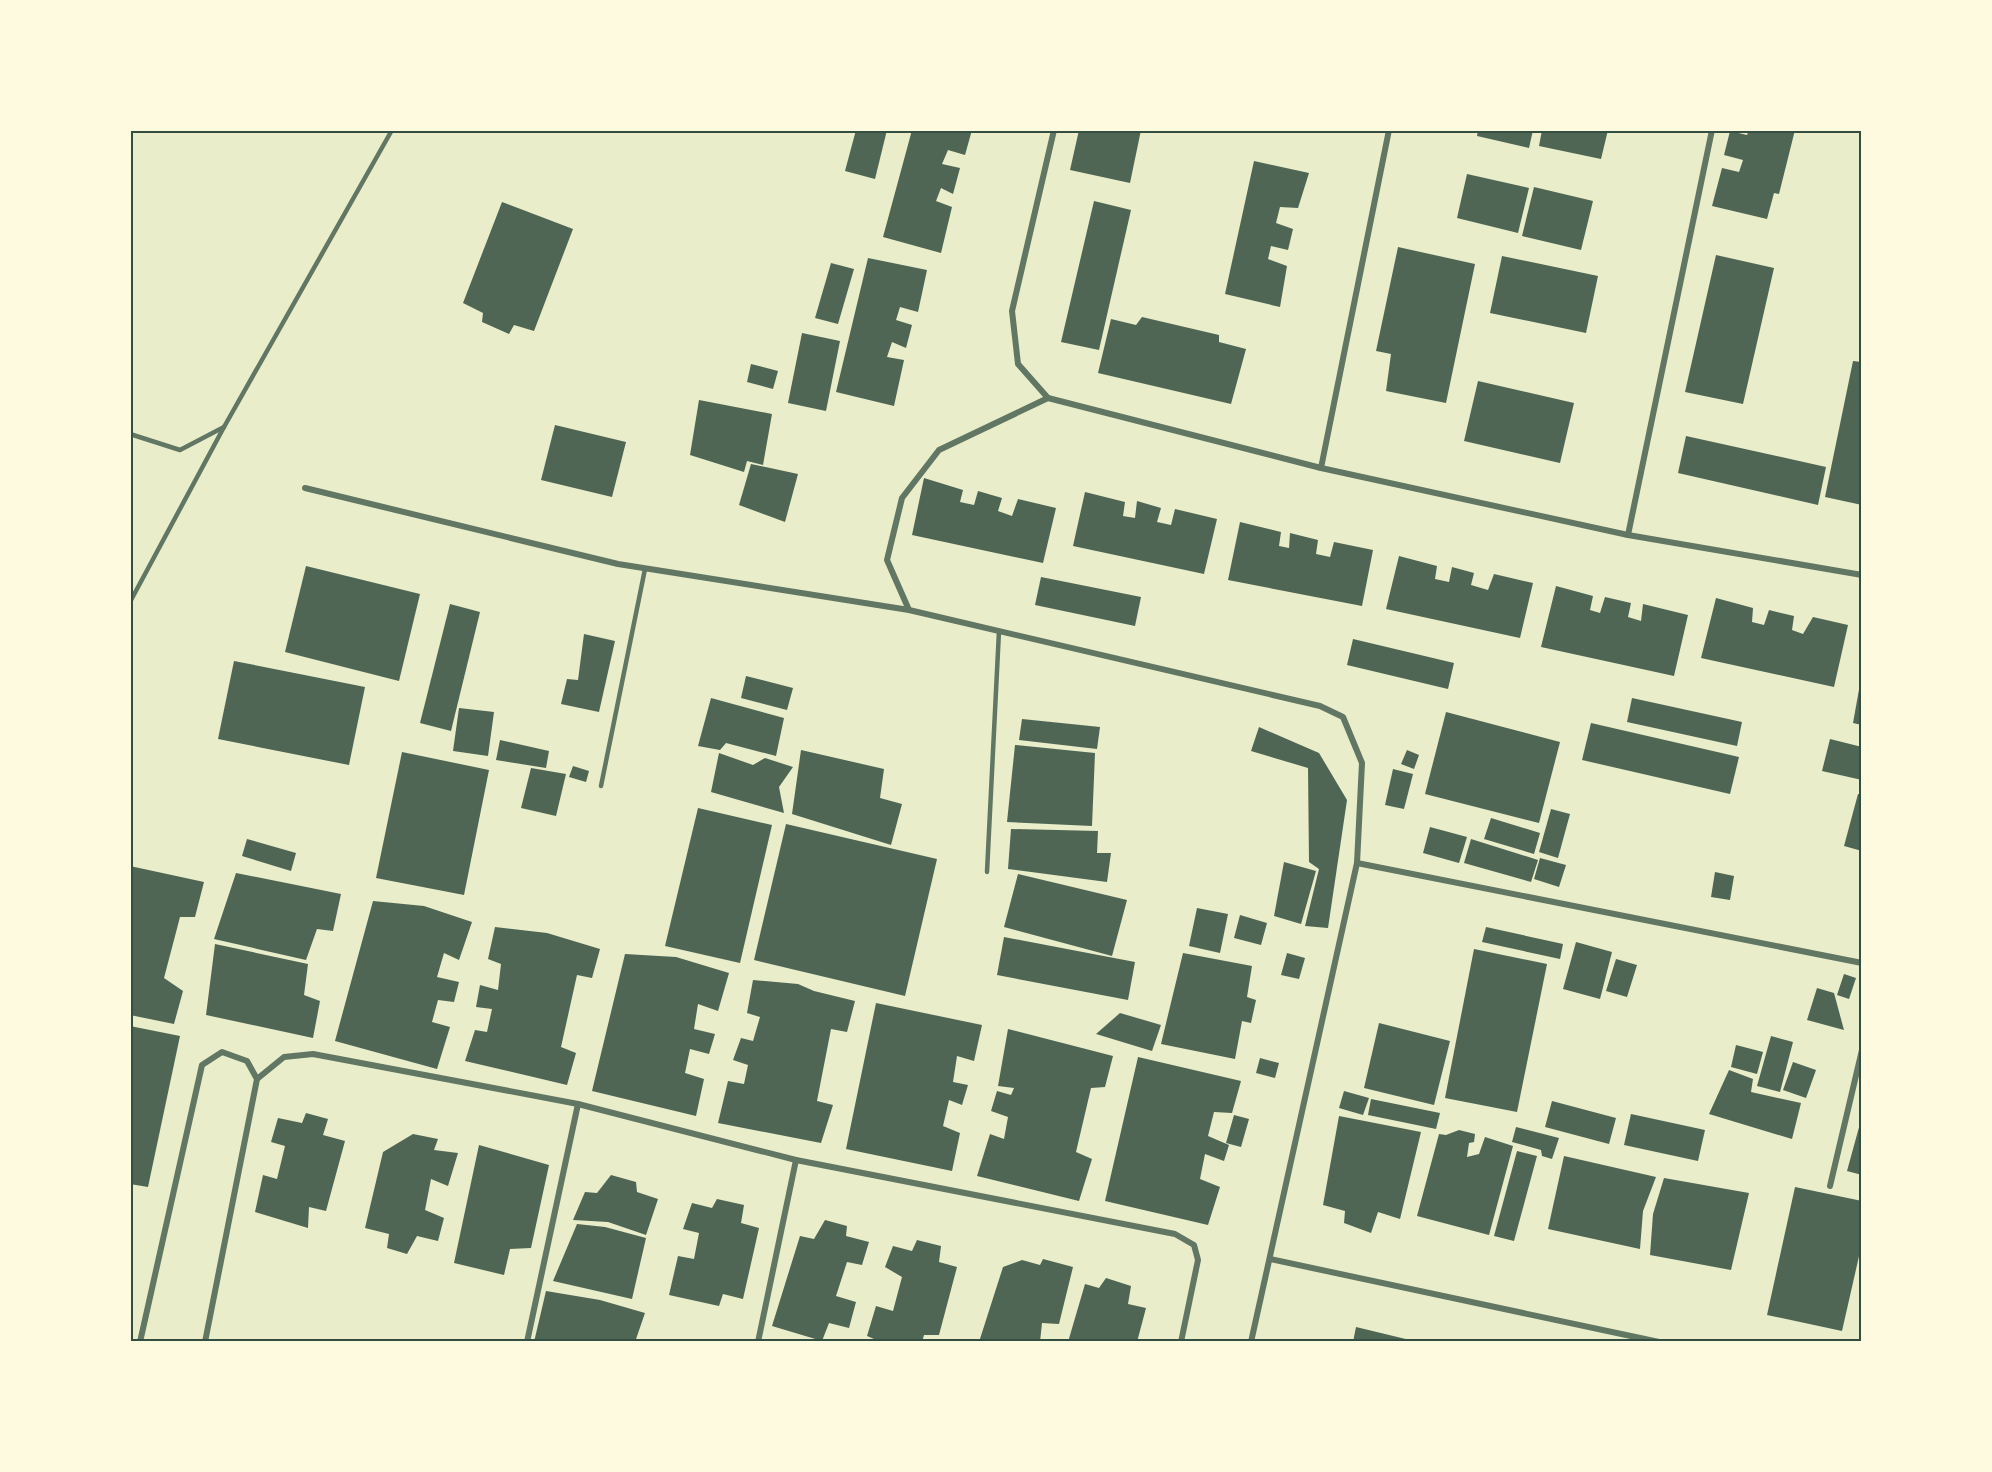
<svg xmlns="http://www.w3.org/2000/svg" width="1992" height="1472" font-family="'Playfair Display',serif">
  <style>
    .building { fill: #4f6655 }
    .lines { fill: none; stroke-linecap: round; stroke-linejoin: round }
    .service { stroke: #617663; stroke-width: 4.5 }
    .minor { stroke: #617663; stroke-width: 6 }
    .neatline { fill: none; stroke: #344e41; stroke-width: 2 }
  </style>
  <rect width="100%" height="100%" fill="#e9edc9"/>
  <g class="building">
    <polygon points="856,130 887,130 875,179 845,171"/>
    <polygon points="912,130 972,130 965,155 948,150 942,164 960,168 953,194 941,188 936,201 952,207 941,253 883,237"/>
    <polygon points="1079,130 1141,130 1130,183 1070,170"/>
    <polygon points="1478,130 1533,130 1529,148 1477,136"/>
    <polygon points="1542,130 1608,130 1601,159 1539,146"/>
    <polygon points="1749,130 1795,130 1779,194 1774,193 1767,219 1712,206 1722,168 1739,172 1743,160 1724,155 1730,131 1747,135"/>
    <polygon points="1254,161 1309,173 1298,208 1280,207 1276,223 1293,229 1288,250 1271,246 1268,259 1287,266 1280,307 1225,294"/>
    <polygon points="1467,174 1529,188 1518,233 1457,218"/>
    <polygon points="1534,187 1593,201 1581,250 1522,236"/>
    <polygon points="1094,201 1131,210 1099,350 1061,342"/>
    <polygon points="502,202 573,229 534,331 514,325 509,334 482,322 483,313 463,303"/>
    <polygon points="1398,247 1475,264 1446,403 1386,391 1391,354 1376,351"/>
    <polygon points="1716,255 1774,268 1743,404 1685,392"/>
    <polygon points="1502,256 1598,276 1586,333 1490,313"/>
    <polygon points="868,258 927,270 918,312 900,307 896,320 912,325 906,348 892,342 887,357 904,360 894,406 836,392"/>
    <polygon points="831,263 854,269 838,324 815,318"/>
    <polygon points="1142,317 1219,335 1219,342 1246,349 1231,404 1098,373 1111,319 1136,325"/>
    <polygon points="802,333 840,341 826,411 788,403"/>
    <polygon points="1853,361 1862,362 1862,505 1825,497"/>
    <polygon points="751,364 778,371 773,389 747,382"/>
    <polygon points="1478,381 1574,403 1560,463 1464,441"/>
    <polygon points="699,400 772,414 763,465 747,461 744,472 690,455"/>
    <polygon points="555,425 626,442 612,497 541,480"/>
    <polygon points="1686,436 1826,467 1818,505 1678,473"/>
    <polygon points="751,464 798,474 785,522 739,505"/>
    <polygon points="924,478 963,490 960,502 974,505 978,491 1002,498 998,511 1012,516 1018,499 1056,508 1043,563 912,535"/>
    <polygon points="1085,492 1125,502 1123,516 1135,518 1137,501 1161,508 1157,522 1171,525 1175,509 1217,519 1204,574 1073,546"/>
    <polygon points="1240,522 1281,532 1279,546 1289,548 1290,533 1318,540 1316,554 1330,557 1334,542 1373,550 1362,606 1228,580"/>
    <polygon points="1399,556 1437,566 1435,579 1449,582 1452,567 1474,573 1471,585 1488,590 1494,574 1533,583 1520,638 1386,609"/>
    <polygon points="306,566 420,594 399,681 285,652"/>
    <polygon points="1041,577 1141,597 1135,626 1035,605"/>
    <polygon points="1556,586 1593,596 1590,610 1600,613 1605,597 1631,603 1628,617 1641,621 1643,604 1688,615 1674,676 1541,647"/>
    <polygon points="1716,598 1753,608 1752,622 1764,625 1769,610 1794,616 1792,630 1803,634 1813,617 1848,625 1834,687 1701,658"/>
    <polygon points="450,604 480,612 451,731 420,723"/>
    <polygon points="584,634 615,641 599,712 561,704 567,679 578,680"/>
    <polygon points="1353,639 1454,663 1448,689 1347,665"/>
    <polygon points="234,661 365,687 349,765 218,739"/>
    <polygon points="746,676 793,688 787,710 741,698"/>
    <polygon points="1860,684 1862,684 1862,725 1853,723"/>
    <polygon points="711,698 784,718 776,756 726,743 720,750 698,746"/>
    <polygon points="1632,698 1742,722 1737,746 1627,722"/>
    <polygon points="459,708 494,712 488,756 453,751"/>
    <polygon points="1446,712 1560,742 1539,823 1425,794"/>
    <polygon points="1022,719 1100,727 1097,749 1019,740"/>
    <polygon points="1591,723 1739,757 1730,794 1582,760"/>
    <polygon points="1259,727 1319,753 1347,800 1328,928 1305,926 1319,869 1309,862 1308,768 1251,751"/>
    <polygon points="1830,739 1862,747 1862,780 1822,771"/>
    <polygon points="500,740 549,751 546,768 496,760"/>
    <polygon points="1015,745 1095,753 1092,826 1007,822"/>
    <polygon points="801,750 884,769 880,798 902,804 891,845 792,814"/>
    <polygon points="1407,750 1419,755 1414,769 1401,764"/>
    <polygon points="402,752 489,770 464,895 376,878"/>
    <polygon points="719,753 753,765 765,758 793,767 779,787 784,813 711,792"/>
    <polygon points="573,766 589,771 586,782 569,777"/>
    <polygon points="531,768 566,774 556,816 521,808"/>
    <polygon points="1393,769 1413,774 1404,809 1385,805"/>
    <polygon points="1858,794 1862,794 1862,851 1844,846"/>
    <polygon points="698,808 772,825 740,963 665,946"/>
    <polygon points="1551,809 1570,814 1558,858 1539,852"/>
    <polygon points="1491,818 1540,833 1534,854 1484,839"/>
    <polygon points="786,824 937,859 905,996 754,960"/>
    <polygon points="1430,827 1467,837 1459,863 1423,853"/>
    <polygon points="1011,829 1098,831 1097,853 1111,853 1107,882 1008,869"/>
    <polygon points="247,839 296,853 291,871 242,856"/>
    <polygon points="1471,839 1538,860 1531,882 1464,863"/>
    <polygon points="1540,858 1566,865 1559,887 1534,879"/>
    <polygon points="1284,862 1316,871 1301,924 1274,916"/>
    <polygon points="130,866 204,882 195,917 180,917 164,978 183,991 174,1024 130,1015"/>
    <polygon points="1715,872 1734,876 1730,900 1711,897"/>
    <polygon points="236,873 341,894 333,931 317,929 306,960 214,939"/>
    <polygon points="1018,874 1127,900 1112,956 1004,927"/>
    <polygon points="373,901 424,906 472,922 459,960 444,953 437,977 459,982 454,1002 438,1000 432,1022 450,1027 437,1069 335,1041"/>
    <polygon points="1197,908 1228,914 1220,953 1189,946"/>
    <polygon points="1240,915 1267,923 1261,945 1234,938"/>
    <polygon points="495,927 547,933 600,949 592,978 577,975 561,1047 576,1053 567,1085 465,1061 475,1030 487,1032 492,1009 476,1007 480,985 498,990 501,964 488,959"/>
    <polygon points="1486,927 1563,944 1560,959 1482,942"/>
    <polygon points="1004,937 1135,962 1128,1000 997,975"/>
    <polygon points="1576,942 1612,952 1600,999 1563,989"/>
    <polygon points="215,944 308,964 304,995 320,1001 313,1038 206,1015"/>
    <polygon points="1474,949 1547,964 1517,1112 1445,1098"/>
    <polygon points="1183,953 1252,966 1247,997 1256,1000 1251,1023 1242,1021 1235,1059 1161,1044"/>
    <polygon points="1287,953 1305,958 1299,979 1281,975"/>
    <polygon points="625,954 676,957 729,973 718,1011 698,1004 694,1029 715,1034 709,1054 690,1049 685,1073 704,1079 696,1116 592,1091"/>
    <polygon points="1616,959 1637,965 1627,997 1606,991"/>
    <polygon points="1844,974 1856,978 1849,999 1837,995"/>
    <polygon points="753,980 798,984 814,991 855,1001 847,1032 831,1029 817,1101 833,1105 821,1143 718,1123 728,1081 744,1084 748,1065 733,1060 741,1038 753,1041 760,1017 747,1013"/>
    <polygon points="1817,988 1834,993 1844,1030 1807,1020"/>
    <polygon points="876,1003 982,1025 974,1061 957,1056 953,1082 968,1085 962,1105 949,1100 943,1126 960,1133 952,1171 846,1149"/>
    <polygon points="1120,1013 1161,1025 1152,1051 1096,1034"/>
    <polygon points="1379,1023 1450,1041 1434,1105 1364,1088"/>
    <polygon points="130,1026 180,1036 148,1187 130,1184"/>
    <polygon points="1008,1029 1113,1056 1105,1087 1091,1088 1076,1152 1092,1159 1079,1201 977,1176 990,1134 1004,1139 1008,1117 991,1111 997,1091 1011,1095 1014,1088 998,1086"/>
    <polygon points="1771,1036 1793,1042 1780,1092 1757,1086"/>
    <polygon points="1736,1045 1763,1052 1757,1074 1731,1067"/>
    <polygon points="1138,1057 1241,1081 1232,1113 1214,1112 1208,1136 1229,1145 1224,1161 1205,1154 1200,1179 1220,1187 1208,1225 1105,1201"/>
    <polygon points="1260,1058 1279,1063 1275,1078 1256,1073"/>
    <polygon points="1793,1062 1816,1070 1806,1098 1783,1090"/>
    <polygon points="1729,1070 1753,1079 1751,1092 1801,1103 1792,1139 1709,1114"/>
    <polygon points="1344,1091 1369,1098 1363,1115 1339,1108"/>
    <polygon points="1371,1099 1440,1113 1436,1129 1368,1115"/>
    <polygon points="1552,1101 1616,1118 1609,1144 1545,1127"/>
    <polygon points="306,1113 328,1119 323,1135 345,1141 326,1211 309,1207 308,1228 255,1212 263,1175 277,1179 285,1146 271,1142 278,1118 302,1123"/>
    <polygon points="1631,1114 1705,1130 1698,1161 1624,1145"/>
    <polygon points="1234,1115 1249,1119 1241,1147 1226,1143"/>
    <polygon points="1339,1116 1421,1132 1400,1219 1378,1212 1371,1233 1344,1223 1345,1211 1323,1205"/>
    <polygon points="1861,1120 1862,1120 1862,1175 1847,1171"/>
    <polygon points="1516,1127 1559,1138 1552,1159 1542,1156 1541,1150 1512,1142"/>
    <polygon points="1459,1130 1475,1134 1474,1142 1469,1143 1467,1157 1479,1154 1485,1137 1513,1146 1489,1235 1417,1216 1439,1134 1446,1135"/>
    <polygon points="413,1134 438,1139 434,1150 458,1153 448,1186 431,1179 425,1210 444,1218 438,1241 417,1236 407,1254 387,1248 389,1234 365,1228 383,1152"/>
    <polygon points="479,1145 549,1165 531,1248 510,1249 504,1275 454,1263"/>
    <polygon points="1517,1151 1537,1156 1514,1241 1494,1236"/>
    <polygon points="1564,1156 1656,1177 1643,1211 1640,1249 1548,1229"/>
    <polygon points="611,1175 636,1182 637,1192 658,1199 646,1235 608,1222 573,1220 585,1192 597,1193"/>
    <polygon points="1664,1178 1749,1193 1731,1270 1650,1255 1653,1214"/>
    <polygon points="1795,1187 1862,1201 1862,1243 1842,1331 1767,1315"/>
    <polygon points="717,1199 744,1205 741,1223 759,1228 743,1299 723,1294 719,1306 669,1295 678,1256 694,1259 699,1233 683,1229 692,1203 712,1208"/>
    <polygon points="825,1220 847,1226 846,1236 869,1242 862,1265 847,1262 836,1296 856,1302 849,1328 829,1323 822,1341 772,1326 800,1236 814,1239"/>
    <polygon points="577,1224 605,1227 646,1238 632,1299 553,1281"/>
    <polygon points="917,1240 941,1246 939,1262 957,1267 939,1335 924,1335 922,1342 881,1342 867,1336 876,1306 893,1311 902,1277 885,1267 893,1246 912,1251"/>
    <polygon points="1043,1259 1073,1267 1059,1324 1042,1323 1040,1342 979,1342 1003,1267 1022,1260 1040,1265"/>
    <polygon points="1106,1278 1131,1286 1128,1304 1146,1308 1137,1342 1068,1342 1085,1284 1099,1288"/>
    <polygon points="546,1291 600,1300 645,1313 635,1342 534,1342"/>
    <polygon points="1356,1327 1414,1341 1414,1342 1353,1342"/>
  </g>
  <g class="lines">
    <g class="service">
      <polyline points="130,434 180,450 224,427"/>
      <polyline points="130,602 224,427 392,130"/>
      <polyline points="601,786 645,569"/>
      <polyline points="987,872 999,631"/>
    </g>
    <g class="minor">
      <polyline points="1054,130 1012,311 1018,364 1048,398 1321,468 1628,535 1862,575"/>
      <polyline points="1048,398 939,450 902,498 887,560 909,610 1320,706 1343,717 1362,763 1357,863 1251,1342"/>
      <polyline points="1321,468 1389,130"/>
      <polyline points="305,488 618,564 909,610"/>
      <polyline points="1628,535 1712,130"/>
      <polyline points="1357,863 1862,963"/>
      <polyline points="1830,1186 1862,1050"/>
      <polyline points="1270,1259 1659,1342"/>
      <polyline points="140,1342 202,1065 222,1052 247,1061 257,1079"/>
      <polyline points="205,1342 257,1079 284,1057 313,1054 578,1104 796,1160 1175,1234 1194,1245 1198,1260 1181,1342"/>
      <polyline points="527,1342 578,1104"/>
      <polyline points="758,1342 796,1160"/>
    </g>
  </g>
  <rect width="1992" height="1472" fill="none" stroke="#fefae0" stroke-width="264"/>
  <rect x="132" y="132" width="1728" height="1208" class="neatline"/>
</svg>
